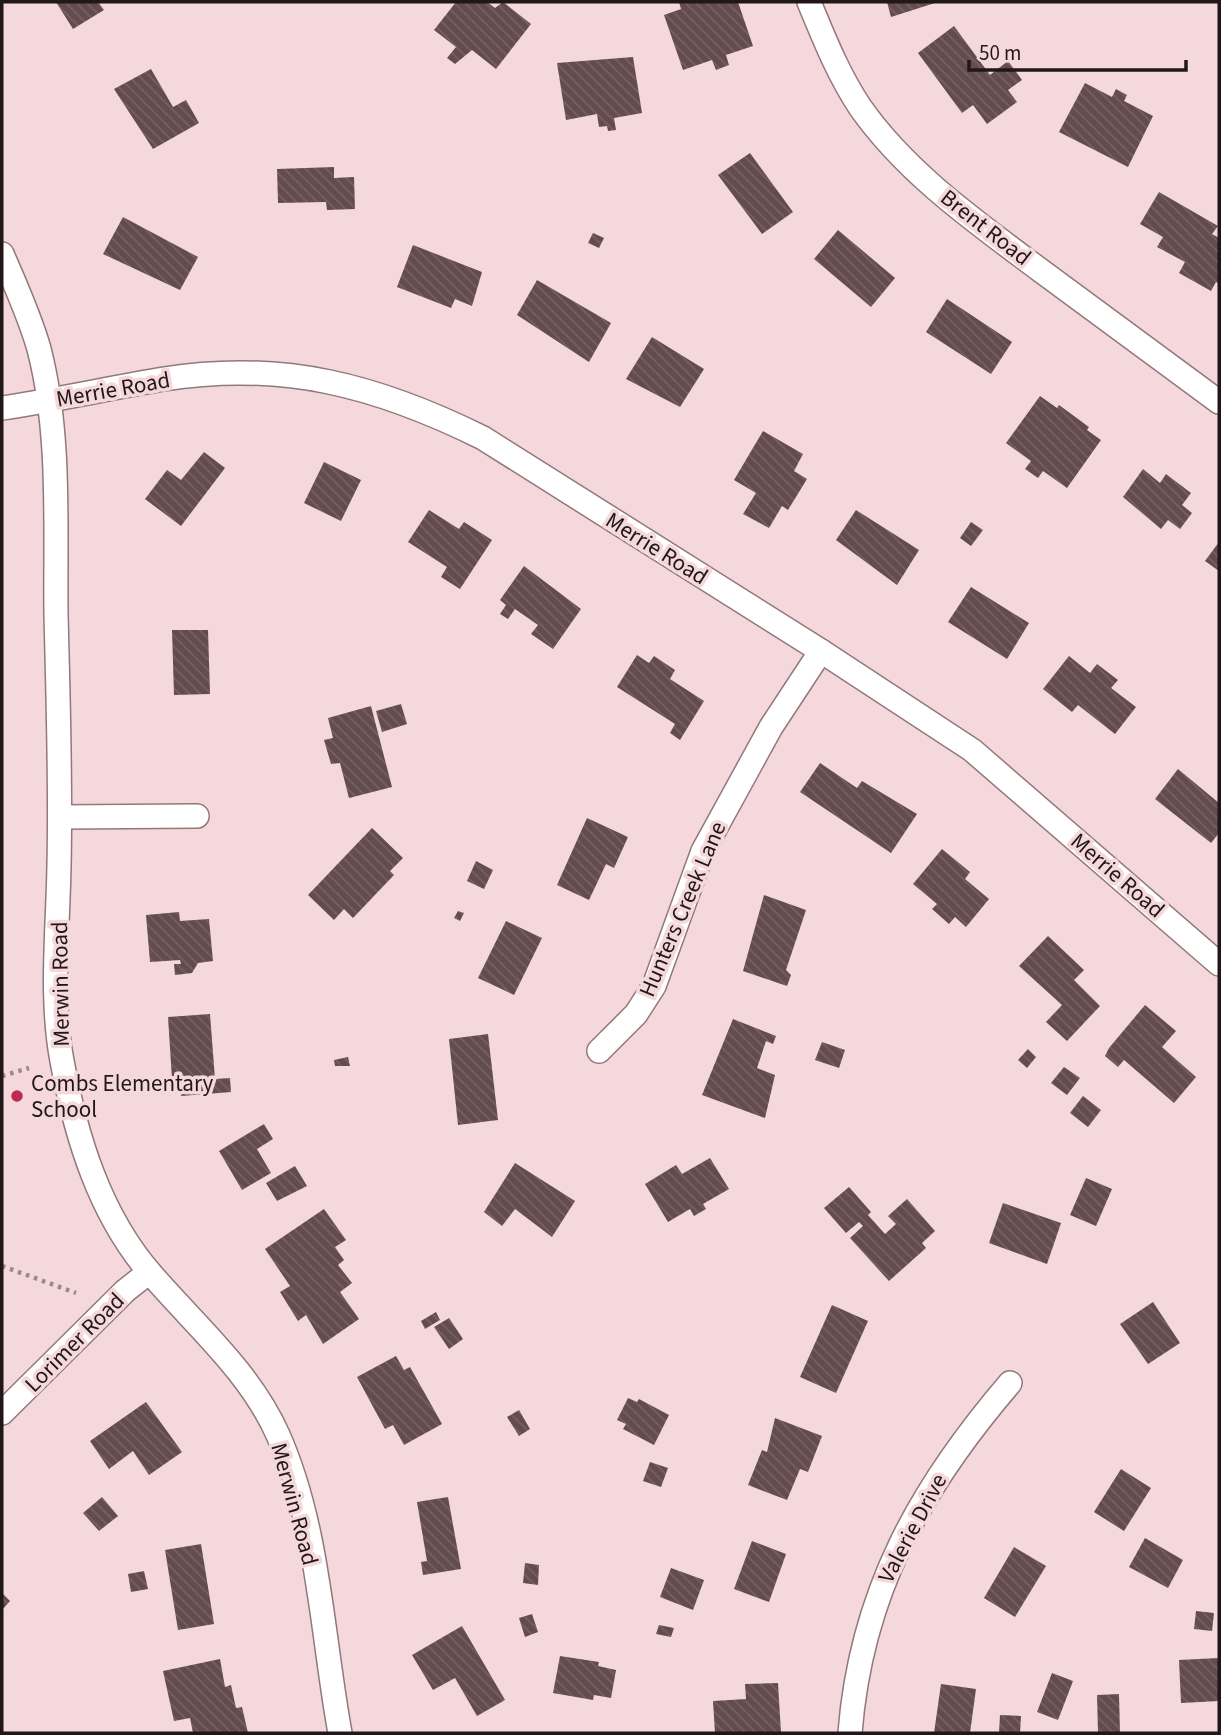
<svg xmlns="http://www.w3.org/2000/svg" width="1221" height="1735" font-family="'Source Sans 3',sans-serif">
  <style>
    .building { fill: url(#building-back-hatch) }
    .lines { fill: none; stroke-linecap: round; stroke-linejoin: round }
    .minor-casing { stroke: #92787b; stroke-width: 26 }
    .path { stroke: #9c8789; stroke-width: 4.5; stroke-dasharray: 3.5 5; stroke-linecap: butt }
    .minor { stroke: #fff; stroke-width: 23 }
    .poi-dot { fill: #bb2b52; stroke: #f5d8db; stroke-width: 2.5 }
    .labels { text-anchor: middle; stroke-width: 7; stroke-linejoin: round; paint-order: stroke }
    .street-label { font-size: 23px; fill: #211718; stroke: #f5d8db }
    .poi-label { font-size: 23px; fill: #211718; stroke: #f5d8db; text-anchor: start }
  </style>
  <defs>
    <pattern id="building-back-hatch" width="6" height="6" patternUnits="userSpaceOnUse" patternTransform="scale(1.75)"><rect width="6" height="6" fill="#634b4e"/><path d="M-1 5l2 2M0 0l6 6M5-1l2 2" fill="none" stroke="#756164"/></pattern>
  </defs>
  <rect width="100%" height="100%" fill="#f5d8db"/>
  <g class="building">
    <polygon points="56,2 98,2 104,10 73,29"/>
    <polygon points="456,2 487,2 495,8 503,2 531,24 496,69 472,50 455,64 447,58 456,47 434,30"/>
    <polygon points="679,2 738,2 753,46 726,55 729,65 716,70 712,60 683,70 664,15 681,9"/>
    <polygon points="887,2 938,2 891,17"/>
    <polygon points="954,26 990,75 1008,61 1022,80 1008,90 1017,102 987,124 973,105 962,113 918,53"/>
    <polygon points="633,57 642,113 614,118 616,130 608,131 607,126 599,127 597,114 566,120 557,63"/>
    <polygon points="151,69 173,107 186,100 199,123 153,149 114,89"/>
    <polygon points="1085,83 1112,97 1116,89 1127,95 1124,101 1153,116 1128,167 1059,132"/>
    <polygon points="750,153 793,212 762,234 718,175"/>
    <polygon points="334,167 334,178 354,177 355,209 327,210 326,202 278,203 277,169"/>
    <polygon points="1159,192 1218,226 1212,234 1219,238 1219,284 1216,282 1211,291 1179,273 1185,262 1157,247 1163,237 1140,224"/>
    <polygon points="123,217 198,257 180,290 103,254"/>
    <polygon points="838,230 895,278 871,307 814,259"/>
    <polygon points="593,233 604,238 599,248 588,243"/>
    <polygon points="413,245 482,272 472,306 455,299 451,308 397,287"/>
    <polygon points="537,280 611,323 589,362 517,315"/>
    <polygon points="947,299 1012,342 991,374 926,332"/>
    <polygon points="652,337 704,369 680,407 626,379"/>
    <polygon points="1040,396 1057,408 1059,405 1089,427 1087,430 1101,440 1067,488 1043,471 1038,478 1025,469 1031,461 1006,443"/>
    <polygon points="763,431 803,454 794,471 807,479 788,510 782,506 769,528 743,514 756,493 734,480"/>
    <polygon points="204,452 225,468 181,526 145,499 167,470 181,480"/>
    <polygon points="324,462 361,480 341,521 304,503"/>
    <polygon points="1143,469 1160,483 1166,474 1191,493 1182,505 1192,513 1180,529 1168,520 1161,529 1123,497"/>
    <polygon points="429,510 459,529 464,522 492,540 460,589 441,577 447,567 408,542"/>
    <polygon points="856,510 919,550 897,585 836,540"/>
    <polygon points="971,522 983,530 971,546 960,538"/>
    <polygon points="1219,542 1219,571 1205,561"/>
    <polygon points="524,566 581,609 553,649 531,634 538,625 515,609 508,619 500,614 506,605 500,600"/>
    <polygon points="971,587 1029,623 1007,659 948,622"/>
    <polygon points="172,630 208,630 210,694 174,695"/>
    <polygon points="637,655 649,663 654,656 675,670 670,679 704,701 680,740 670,733 675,724 617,687"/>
    <polygon points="1069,656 1090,673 1097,664 1118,680 1111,688 1136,707 1115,734 1078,705 1072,712 1043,689"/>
    <polygon points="401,704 407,724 382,732 376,711"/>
    <polygon points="371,706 392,787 349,798 340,763 331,764 324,740 333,738 328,718"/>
    <polygon points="820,763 857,788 862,781 917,814 891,853 800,792"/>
    <polygon points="1178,769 1219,803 1219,833 1211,843 1155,799"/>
    <polygon points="587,818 628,837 614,868 606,864 589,900 557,885"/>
    <polygon points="372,828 403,858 390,871 394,875 353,918 344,909 334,920 308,895"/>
    <polygon points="942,849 970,872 965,879 989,899 966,927 955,917 949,924 932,909 937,904 913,884"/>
    <polygon points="476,861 493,870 484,889 467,881"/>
    <polygon points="764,895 806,910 786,970 791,975 787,986 743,971"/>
    <polygon points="458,911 464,913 460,921 454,918"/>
    <polygon points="179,912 180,921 209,919 213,961 198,963 192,973 175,975 174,964 181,964 180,960 150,962 146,915"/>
    <polygon points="506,921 542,938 514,995 478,978"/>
    <polygon points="1048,936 1084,970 1074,980 1100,1006 1067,1041 1046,1022 1062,1005 1019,966"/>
    <polygon points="1145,1005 1176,1031 1162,1047 1196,1077 1174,1103 1124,1060 1118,1067 1105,1056 1109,1048"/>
    <polygon points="210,1014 215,1079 230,1078 231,1092 181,1096 180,1079 172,1079 168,1017"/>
    <polygon points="733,1019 776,1036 773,1044 766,1041 757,1068 775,1075 765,1118 702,1095"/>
    <polygon points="488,1034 498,1120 458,1125 449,1039"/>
    <polygon points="822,1042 845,1050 839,1068 815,1060"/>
    <polygon points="1028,1049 1036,1057 1027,1068 1018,1060"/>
    <polygon points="348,1057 350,1066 335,1066 334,1060"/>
    <polygon points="1064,1067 1080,1078 1067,1095 1051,1083"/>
    <polygon points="1083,1096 1101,1110 1088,1127 1070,1113"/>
    <polygon points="264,1124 273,1139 257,1149 271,1173 242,1190 219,1151"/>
    <polygon points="710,1158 729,1189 703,1204 706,1209 694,1216 690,1209 668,1222 645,1184 676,1165 682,1174"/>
    <polygon points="515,1163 575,1201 552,1237 515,1209 502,1226 484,1212"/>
    <polygon points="295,1166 307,1186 277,1201 266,1183"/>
    <polygon points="1086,1178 1112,1189 1096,1226 1070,1215"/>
    <polygon points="849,1187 871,1212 868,1215 885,1234 896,1224 888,1216 907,1199 935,1231 922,1243 926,1248 889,1281 850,1238 863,1226 859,1222 846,1233 824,1208"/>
    <polygon points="1003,1203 1061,1223 1047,1264 989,1243"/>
    <polygon points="324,1209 346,1240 335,1247 344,1260 338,1265 352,1283 340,1292 359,1319 323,1344 306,1315 298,1321 280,1292 290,1286 265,1249"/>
    <polygon points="1153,1302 1180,1343 1148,1364 1120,1324"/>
    <polygon points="832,1305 868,1321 836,1393 800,1377"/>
    <polygon points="436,1312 440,1320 425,1329 421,1321"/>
    <polygon points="449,1318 463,1339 449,1349 434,1327"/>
    <polygon points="396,1356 404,1370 410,1367 442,1424 404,1445 393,1425 385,1429 357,1377"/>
    <polygon points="628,1398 637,1402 639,1399 669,1415 654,1445 623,1429 626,1424 617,1420"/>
    <polygon points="146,1402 182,1452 149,1475 133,1451 109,1469 90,1441"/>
    <polygon points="519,1410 530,1429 519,1436 507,1417"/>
    <polygon points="775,1418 822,1436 808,1472 800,1469 787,1500 748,1485 762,1450 767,1452"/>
    <polygon points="650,1462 668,1468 661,1487 643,1481"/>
    <polygon points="1121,1469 1151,1488 1124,1531 1094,1512"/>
    <polygon points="102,1497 118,1516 99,1531 83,1513"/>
    <polygon points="448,1497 461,1569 423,1575 421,1562 427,1561 417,1502"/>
    <polygon points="1145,1538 1183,1560 1168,1588 1129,1567"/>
    <polygon points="752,1541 786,1554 769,1602 734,1589"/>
    <polygon points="201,1544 214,1624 178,1630 165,1550"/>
    <polygon points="1014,1547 1046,1566 1015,1617 984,1598"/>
    <polygon points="525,1563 539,1565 538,1585 523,1583"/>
    <polygon points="671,1568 704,1580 693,1610 660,1597"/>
    <polygon points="144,1571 148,1589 131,1592 128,1574"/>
    <polygon points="2,1593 10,1601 2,1610"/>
    <polygon points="1196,1611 1214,1613 1212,1631 1194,1629"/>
    <polygon points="532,1614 538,1632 525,1637 519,1618"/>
    <polygon points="659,1625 674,1628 671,1637 656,1634"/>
    <polygon points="462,1626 505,1700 477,1716 455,1678 433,1690 412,1655"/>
    <polygon points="560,1656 599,1662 598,1666 616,1670 611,1698 594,1695 593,1700 553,1693"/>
    <polygon points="1219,1658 1219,1701 1181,1703 1179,1660"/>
    <polygon points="220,1659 225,1687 231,1685 236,1708 242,1707 248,1733 193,1733 190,1718 174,1721 163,1671"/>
    <polygon points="1052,1673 1073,1681 1058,1720 1037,1712"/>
    <polygon points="778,1683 781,1733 715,1733 713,1701 746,1699 745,1684"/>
    <polygon points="941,1684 976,1689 970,1733 934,1733"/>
    <polygon points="1119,1694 1120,1733 1098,1733 1097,1695"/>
    <polygon points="1000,1715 1021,1716 1020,1733 999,1733"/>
  </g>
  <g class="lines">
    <g class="minor-casing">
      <g id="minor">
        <path d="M809 2C824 38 838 74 860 107 906 173 976 222 1040 270 1100 314 1160 358 1219 402"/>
        <path d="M2 254C15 284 30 317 39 349 61 434 55 527 56 614 58 698 61 782 59 865 58 930 50 997 62 1061 76 1137 100 1216 152 1275 196 1326 250 1372 278 1435 319 1527 322 1635 340 1733"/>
        <path d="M2 408C56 400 110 388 164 379 283 360 378 386 483 438L821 651 972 750 1219 964"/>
        <polyline points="60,817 197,816"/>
        <polyline points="599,1051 636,1014 654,986 703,851 771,727 821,651"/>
        <polyline points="2,1413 125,1291 149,1272"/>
        <path d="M850 1733C861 1593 920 1488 1010 1383"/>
      </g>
    </g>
    <g class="path">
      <polyline points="2,1076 29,1068"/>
      <polyline points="2,1266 76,1293"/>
    </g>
    <use href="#minor" class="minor"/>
  </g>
  <circle class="poi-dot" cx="17" cy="1096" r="7"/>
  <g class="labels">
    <g class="street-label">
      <text transform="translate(986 227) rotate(38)" y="8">Brent Road</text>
      <text transform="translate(113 389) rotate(-10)" y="8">Merrie Road</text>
      <text transform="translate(657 548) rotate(32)" y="8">Merrie Road</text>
      <text transform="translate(1118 875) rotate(41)" y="8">Merrie Road</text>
      <text transform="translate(682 909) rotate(-67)" y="8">Hunters Creek Lane</text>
      <text transform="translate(60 984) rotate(-91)" y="8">Merwin Road</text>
      <text transform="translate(74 1342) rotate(-45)" y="8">Lorimer Road</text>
      <text transform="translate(295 1504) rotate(75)" y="8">Merwin Road</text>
      <text transform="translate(912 1528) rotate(-62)" y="8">Valerie Drive</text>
    </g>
    <g class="poi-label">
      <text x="31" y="1091">Combs Elementary<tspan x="31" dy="26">School</tspan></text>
    </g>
  </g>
  <rect width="1221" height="1735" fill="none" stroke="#211718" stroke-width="7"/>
  <path d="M969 60v10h217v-10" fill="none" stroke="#211718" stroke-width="3.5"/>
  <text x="979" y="60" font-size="21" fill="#211718" stroke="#f5d8db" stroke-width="5" paint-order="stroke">50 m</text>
</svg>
